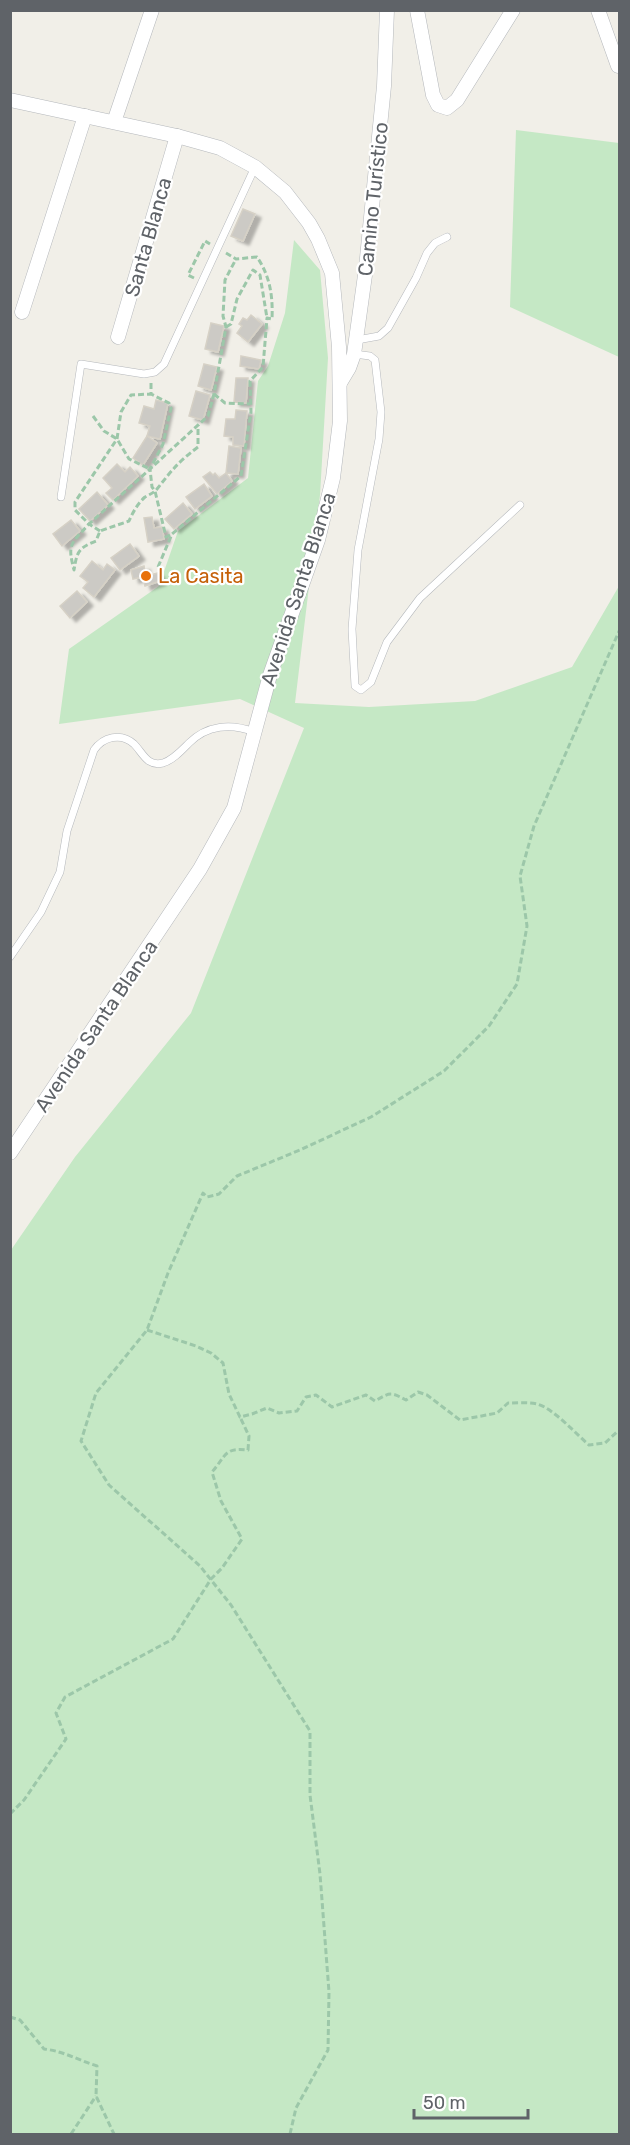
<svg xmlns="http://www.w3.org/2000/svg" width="630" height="2145" font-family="Rubik,sans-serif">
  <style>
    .green { fill: #c5e8c5 }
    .building { fill: #cccac5; stroke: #d6d1c6; stroke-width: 1.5; filter: url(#shadow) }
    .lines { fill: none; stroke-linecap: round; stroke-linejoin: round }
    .lane-casing { stroke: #b5b8bc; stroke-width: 8 }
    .street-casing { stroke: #b5b8bc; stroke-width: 15 }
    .path { stroke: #9cc7a9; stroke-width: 3; stroke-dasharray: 6 3; stroke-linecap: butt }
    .lane { stroke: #fff; stroke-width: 7 }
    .street { stroke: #fff; stroke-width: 14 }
    .food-dot { fill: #e8710a; stroke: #fff; stroke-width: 2 }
    .labels { text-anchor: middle; stroke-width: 4.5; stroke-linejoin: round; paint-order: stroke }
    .street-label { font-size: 20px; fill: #5f6368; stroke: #fff }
    .food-label { font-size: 20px; fill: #c56008; stroke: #fff; text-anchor: start }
  </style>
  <defs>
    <filter id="shadow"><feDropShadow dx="6" dy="4" stdDeviation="1.5" flood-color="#0004"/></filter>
  </defs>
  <rect width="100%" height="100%" fill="#f1efe8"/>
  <g class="green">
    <polygon points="516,130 619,143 619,357 510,307"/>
    <polygon points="294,240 320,270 328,358 320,495 295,703 369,707 475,701 572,667 619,586 619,2134 11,2134 11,1250 75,1157 191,1013 304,728 240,699 59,724 69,649 159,586 178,531 248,478 258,381 268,366 285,313"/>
  </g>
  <g class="building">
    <polygon points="243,209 255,214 243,241 231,236"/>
    <polygon points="251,315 262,324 248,342 237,333 242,326 239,324 243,318 247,320"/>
    <polygon points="211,323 224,326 218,352 205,349"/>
    <polygon points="241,356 261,360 259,369 240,366"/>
    <polygon points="204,364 217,367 211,390 198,386"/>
    <polygon points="236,378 248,378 246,403 234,402"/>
    <polygon points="196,391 210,395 203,420 189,416"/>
    <polygon points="156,400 168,403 160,439 147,436 150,426 139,423 144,406 154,409"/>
    <polygon points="236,410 247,411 244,446 233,445 233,437 224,436 226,419 235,419"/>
    <polygon points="147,436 157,443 143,465 133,458"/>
    <polygon points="229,446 241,448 238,474 226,473"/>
    <polygon points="117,464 125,472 130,467 138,476 113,500 106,493 112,488 103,478"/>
    <polygon points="210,472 213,475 215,473 219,478 226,473 232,481 217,494 203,477"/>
    <polygon points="204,484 212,496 195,509 186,497"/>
    <polygon points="97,492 108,505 90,521 79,509"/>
    <polygon points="183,503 192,514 174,529 165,519"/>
    <polygon points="152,517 154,528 162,527 164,539 148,542 144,518"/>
    <polygon points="71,520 80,531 62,546 53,534"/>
    <polygon points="130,544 139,556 120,570 111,558"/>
    <polygon points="92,561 103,570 107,564 115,570 94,597 83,588 88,582 80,576"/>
    <polygon points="144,566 146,576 158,573 160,581 145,586 142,577 133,579 131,570"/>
    <polygon points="77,591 87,602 70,618 60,606"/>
  </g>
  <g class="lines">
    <g class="lane-casing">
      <g id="lane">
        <polyline points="357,340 379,336 388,328 416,278 427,253 435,243 447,237"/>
        <polyline points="354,354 370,356 375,360 381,412 379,439 358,550 352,629 355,686 361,690 371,682 387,642 420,598 520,505"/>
        <polyline points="61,497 81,364 144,374 155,372 164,364 255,167"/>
        <path d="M10 957 41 912 60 872 67 831 94 750C103 737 121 732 134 744 143 753 147 767 163 763 173 760 182 750 189 743 207 725 231 723 254 732"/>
      </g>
    </g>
    <g class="street-casing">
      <g id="street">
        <polyline points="417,10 433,95 438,105 447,108 457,100 513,10"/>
        <polyline points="598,10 618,66"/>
        <polyline points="10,100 177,136 220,148 255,167 285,192 309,223 318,239 332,273 339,347 340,421 333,478 318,540 270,675 234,808 200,869 10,1153"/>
        <polyline points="114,122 152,10"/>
        <polyline points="22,312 85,116"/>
        <polyline points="118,337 177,136"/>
        <polyline points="340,383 349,368 354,354 366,268 384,86 387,10"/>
      </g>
    </g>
    <g class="path">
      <polyline points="194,278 188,275 205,241 210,244"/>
      <polyline points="226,327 231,324 237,299 253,270 260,275 267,318"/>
      <polyline points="151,383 151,394 131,395 121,412 117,439 75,502 75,510 89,524 150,469 163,444 171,408 169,403 151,394"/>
      <polyline points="214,394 225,403 250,404"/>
      <polyline points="93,416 104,431 117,439 129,459 150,469"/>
      <path d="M100 531 89 524C71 544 67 543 74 570 77 552 78 548 96 541L100 531 129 521C133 512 138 503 145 497 150 494 154 493 157 489 172 470 178 462 198 447V425"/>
      <polyline points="170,535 166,537 155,491 152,487 150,469 208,416 214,394 226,327 223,316 225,280 236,259"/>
      <path d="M158 567 172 534 241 476 251 412 250 381 263 367 267 318 272 319C273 296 270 276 257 257L236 259 226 253"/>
      <path d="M147 1330 196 1346 211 1353 223 1363 229 1394 240 1417 252 1414 267 1408 279 1413 297 1411 306 1397 316 1395 332 1407 366 1395 375 1401C390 1392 391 1392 406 1400L418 1392 427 1395 460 1420 497 1413 508 1403C517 1403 527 1402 537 1404 553 1408 576 1434 589 1445L605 1443 618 1431 620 1432"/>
      <path d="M10 1814 24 1800 66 1739 56 1713 65 1697 173 1639 211 1579 222 1568 242 1539 221 1501 212 1472C226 1456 224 1447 248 1450L249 1436 240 1417"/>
      <path d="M10 2017 20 2020 44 2049C63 2051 78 2060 97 2066L96 2096 114 2134"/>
      <polyline points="71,2134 96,2096"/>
      <polyline points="290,2134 296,2108 328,2050 329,1992 320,1874 310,1795 310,1731 231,1605 200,1566 109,1485 81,1441 96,1393 147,1330 168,1273 203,1193 207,1197 219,1194 237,1176 300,1150 371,1117 444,1071 489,1026 517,984 527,926 520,876 534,826 620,629"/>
    </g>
    <use href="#lane" class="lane"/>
    <use href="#street" class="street"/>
  </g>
  <circle class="food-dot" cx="146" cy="576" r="6"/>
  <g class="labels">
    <g class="street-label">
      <text transform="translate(373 199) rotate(-84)" y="7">Camino Turístico</text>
      <text transform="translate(148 237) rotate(-74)" y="7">Santa Blanca</text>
      <text transform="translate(298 589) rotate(-72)" y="7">Avenida Santa Blanca</text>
      <text transform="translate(96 1026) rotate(-56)" y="7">Avenida Santa Blanca</text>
    </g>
    <g class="food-label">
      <text x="158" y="583">La Casita</text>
    </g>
  </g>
  <rect width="630" height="2145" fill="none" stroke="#5f6368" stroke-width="24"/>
  <path d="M414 2109v9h114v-9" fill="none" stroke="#5f6368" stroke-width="3"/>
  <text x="423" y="2109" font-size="18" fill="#5f6368" stroke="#ffffff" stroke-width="4.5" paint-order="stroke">50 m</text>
</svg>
